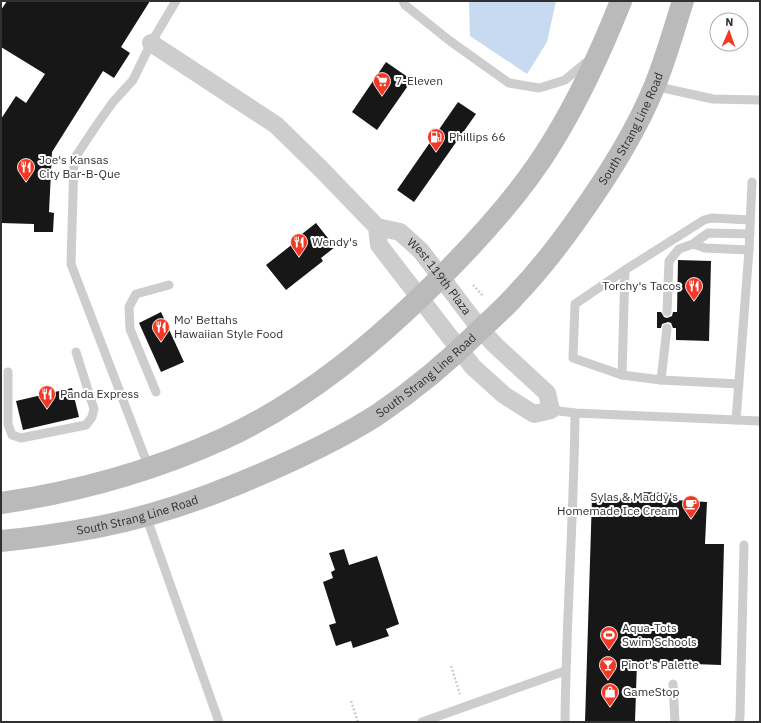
<svg xmlns="http://www.w3.org/2000/svg" width="761" height="723" font-family="'IBM Plex Sans',sans-serif">
  <style>
    .water { fill: #c8daef }
    .building { fill: #171717 }
    .lines { fill: none; stroke-linecap: round; stroke-linejoin: round }
    .path { stroke: #cdcdcd; stroke-width: 2.5; stroke-dasharray: 2 2; stroke-linecap: butt }
    .service { stroke: #cdcdcd; stroke-width: 9 }
    .minor { stroke: #cdcdcd; stroke-width: 18 }
    .secondary { stroke: #bababa; stroke-width: 22 }
    .labels { text-anchor: middle; stroke-width: 4; stroke-linejoin: round; paint-order: stroke }
    .poi-label { font-size: 12px; fill: #303030; stroke: #fff; text-anchor: start }
    .street-label { font-size: 12px; fill: #303030; stroke: #fff }
  </style>
  <rect width="100%" height="100%" fill="#fff"/>
  <polygon class="water" points="469,1 556,1 547,42 527,74 470,36"/>
  <g class="building">
    <polygon points="7,1 150,1 121,47 130,53 114,78 103,71 52,152 49,212 54,213 53,232 34,232 34,224 1,223 1,119 16,96 26,103 45,74 1,47 1,10"/>
    <polygon points="386,62 412,80 377,130 352,112"/>
    <polygon points="458,102 476,114 414,202 397,190"/>
    <polygon points="316,223 335,247 321,258 323,261 286,290 266,265 294,243 293,241"/>
    <polygon points="678,260 711,261 709,341 676,340 676,328 673,328 671,323 668,322 662,324 661,328 657,328 657,312 661,312 664,317 667,318 672,316 673,312 677,312"/>
    <polygon points="161,312 184,362 161,372 139,323"/>
    <polygon points="72,388 79,417 23,430 16,401"/>
    <polygon points="639,492 674,493 674,500 707,502 705,544 724,544 721,665 637,662 635,722 585,722 592,497 638,499"/>
    <polygon points="344,549 349,565 377,556 399,624 386,629 389,636 353,648 351,641 336,646 329,625 336,623 323,582 333,578 331,572 335,570 329,553"/>
  </g>
  <g class="lines">
    <g class="path">
      <polyline points="473,285 483,296"/>
      <polyline points="451,666 460,694"/>
      <polyline points="351,701 358,722"/>
    </g>
    <g class="service">
      <polyline points="403,1 405,5 450,41 509,83 539,88 546,86 565,80 589,60"/>
      <polyline points="654,86 713,99 760,100"/>
      <polyline points="693,244 705,248 749,250"/>
      <polyline points="667,312 669,261 679,249 693,244 708,233 750,234"/>
      <polyline points="8,372 8,424 12,435 21,438 86,425 92,417 94,409 76,352"/>
      <polyline points="622,375 625,270"/>
      <polyline points="661,380 667,328"/>
      <polyline points="739,384 661,380 622,375 573,358 575,304 625,270 704,220 712,218 750,220"/>
      <polyline points="156,392 130,329 129,307 136,294 169,285"/>
      <polyline points="551,410 575,413 760,421"/>
      <polyline points="736,420 749,250 752,182"/>
      <polyline points="149,468 71,264 74,159 98,123 113,102 133,80 151,43 176,1"/>
      <polyline points="146,516 219,722"/>
      <polyline points="673,684 675,722"/>
      <polyline points="422,722 565,671"/>
      <path d="M565 722C566 619 574 516 575 413"/>
      <polyline points="739,722 740,717 744,545"/>
    </g>
    <path class="minor" id="s1" d="M151 43 276 125 321 169 377 227 400 232 421 251 481 330 496 346 547 393 551 410 534 414 504 395 473 367 379 245 377 227"/>
    <g class="secondary">
      <path d="M1 503C77 492 152 471 223 439 306 401 377 341 441 277 482 236 523 191 553 141 580 97 602 49 621 1"/>
      <path id="s2" d="M1 541C33 538 66 533 98 527 144 518 191 503 235 485 284 465 333 443 377 415 414 390 449 361 481 329 492 319 504 308 514 297 538 272 559 245 578 218 608 176 636 132 655 85 666 58 674 29 683 1"/>
    </g>
  </g>
  <defs>
    <g id="supermarket-pin" transform="scale(0.9)"><path d="M0 17L-7.5 6A9.5 9.5 0 1 1 7.5 6Z" fill="#f43826" stroke="#fff"/><path d="M-6-5.5h2.5l.6 2H6L4.5 2H-2.5L-4.4-4H-6ZM-1.5 3.2a1.3 1.3 0 1 0 .1 0ZM3 3.2a1.3 1.3 0 1 0 .1 0Z" fill="#fff"/></g>
    <g id="fuel-pin" transform="scale(0.9)"><path d="M0 17L-7.5 6A9.5 9.5 0 1 1 7.5 6Z" fill="#f43826" stroke="#fff"/><path d="M-5.5-6h7V0h2V4h1.3V-2.5L3-4.5l.8-.8L6-3V5H2.5V1h-1V6h-7ZM-4.2-4.7v3.2H.2V-4.7Z" fill="#fff"/></g>
    <g id="restaurant-pin" transform="scale(0.9)"><path d="M0 17L-7.5 6A9.5 9.5 0 1 1 7.5 6Z" fill="#f43826" stroke="#fff"/><path d="M-5-6h1v4h1v-4h1v4h1v-4h1v5L-1.5 .5V6h-2V.5L-5-1ZM5-6V6H3V1.5H1.5Q1.5-4 5-6Z" fill="#fff"/></g>
    <g id="cafe-pin" transform="scale(0.9)"><path d="M0 17L-7.5 6A9.5 9.5 0 1 1 7.5 6Z" fill="#f43826" stroke="#fff"/><path d="M-5.5-4.5H6V0H3Q3 3.5 0 3.5H-2.5Q-5.5 3.5-5.5 0ZM3-3.2v2h1.7v-2ZM-6 4.5H4V6H-6Z" fill="#fff"/></g>
    <g id="stadium-pin" transform="scale(0.9)"><path d="M0 17L-7.5 6A9.5 9.5 0 1 1 7.5 6Z" fill="#f43826" stroke="#fff"/><path d="M0-5a6.5 5 0 1 0 0 10a6.5 5 0 1 0 0-10ZM-3.5-1.8h7v3.6h-7Z" fill="#fff"/></g>
    <g id="bar-pin" transform="scale(0.9)"><path d="M0 17L-7.5 6A9.5 9.5 0 1 1 7.5 6Z" fill="#f43826" stroke="#fff"/><path d="M-6-5H6L.8 .8V4.5H3.5V6h-7V4.5H-.8V.8Z" fill="#fff"/></g>
    <g id="shop-pin" transform="scale(0.9)"><path d="M0 17L-7.5 6A9.5 9.5 0 1 1 7.5 6Z" fill="#f43826" stroke="#fff"/><path d="M-5-2.5h2.3a2.7 3.5 0 0 1 5.4 0H5L5.5 6h-11ZM-1.5-2.5h3a1.5 2.3 0 0 0-3 0Z" fill="#fff"/></g>
  </defs>
  <g fill-rule="evenodd">
    <use href="#supermarket-pin" x="382" y="81"/>
    <use href="#fuel-pin" x="436" y="137"/>
    <use href="#restaurant-pin" x="26" y="167"/>
    <use href="#restaurant-pin" x="299" y="242"/>
    <use href="#restaurant-pin" x="694" y="286"/>
    <use href="#restaurant-pin" x="161" y="327"/>
    <use href="#restaurant-pin" x="47" y="394"/>
    <use href="#cafe-pin" x="691" y="504"/>
    <use href="#stadium-pin" x="609" y="635"/>
    <use href="#bar-pin" x="608" y="665"/>
    <use href="#shop-pin" x="610" y="692"/>
  </g>
  <g class="labels">
    <g class="poi-label">
      <text x="395" y="85">7-Eleven</text>
      <text x="449" y="141">Phillips 66</text>
      <text x="39" y="164">Joe's Kansas<tspan x="39" dy="14">City Bar-B-Que</tspan></text>
      <text x="312" y="246">Wendy's</text>
      <text x="681" y="290" text-anchor="end">Torchy's Tacos</text>
      <text x="174" y="324">Mo' Bettahs<tspan x="174" dy="14">Hawaiian Style Food</tspan></text>
      <text x="60" y="398">Panda Express</text>
      <text x="678" y="501" text-anchor="end">Sylas &amp; Maddy's<tspan x="678" dy="14">Homemade Ice Cream</tspan></text>
      <text x="622" y="632">Aqua-Tots<tspan x="622" dy="14">Swim Schools</tspan></text>
      <text x="621" y="669">Pinot's Palette</text>
      <text x="623" y="696">GameStop</text>
    </g>
    <g class="street-label">
      <text dy="4" stroke="none"><textPath href="#s2" startOffset="787">South Strang Line Road</textPath></text>
      <text dy="4" stroke="none"><textPath href="#s1" startOffset="376">West 119th Plaza</textPath></text>
      <text dy="4" stroke="none"><textPath href="#s2" startOffset="463">South Strang Line Road</textPath></text>
      <text dy="4" stroke="none"><textPath href="#s2" startOffset="139">South Strang Line Road</textPath></text>
    </g>
  </g>
  <rect width="761" height="723" fill="none" stroke="#303030" stroke-width="4"/>
  <g transform="translate(729 32) rotate(2)"><circle r="19" fill="#ffffff" stroke="#acacac"/>
  <path d="M0-3L7 15L0 10L-7 15Z" fill="#f43826"/>
  <text y="-6" font-size="11" font-weight="bold" text-anchor="middle" fill="#303030">N</text>
  </g>
</svg>
